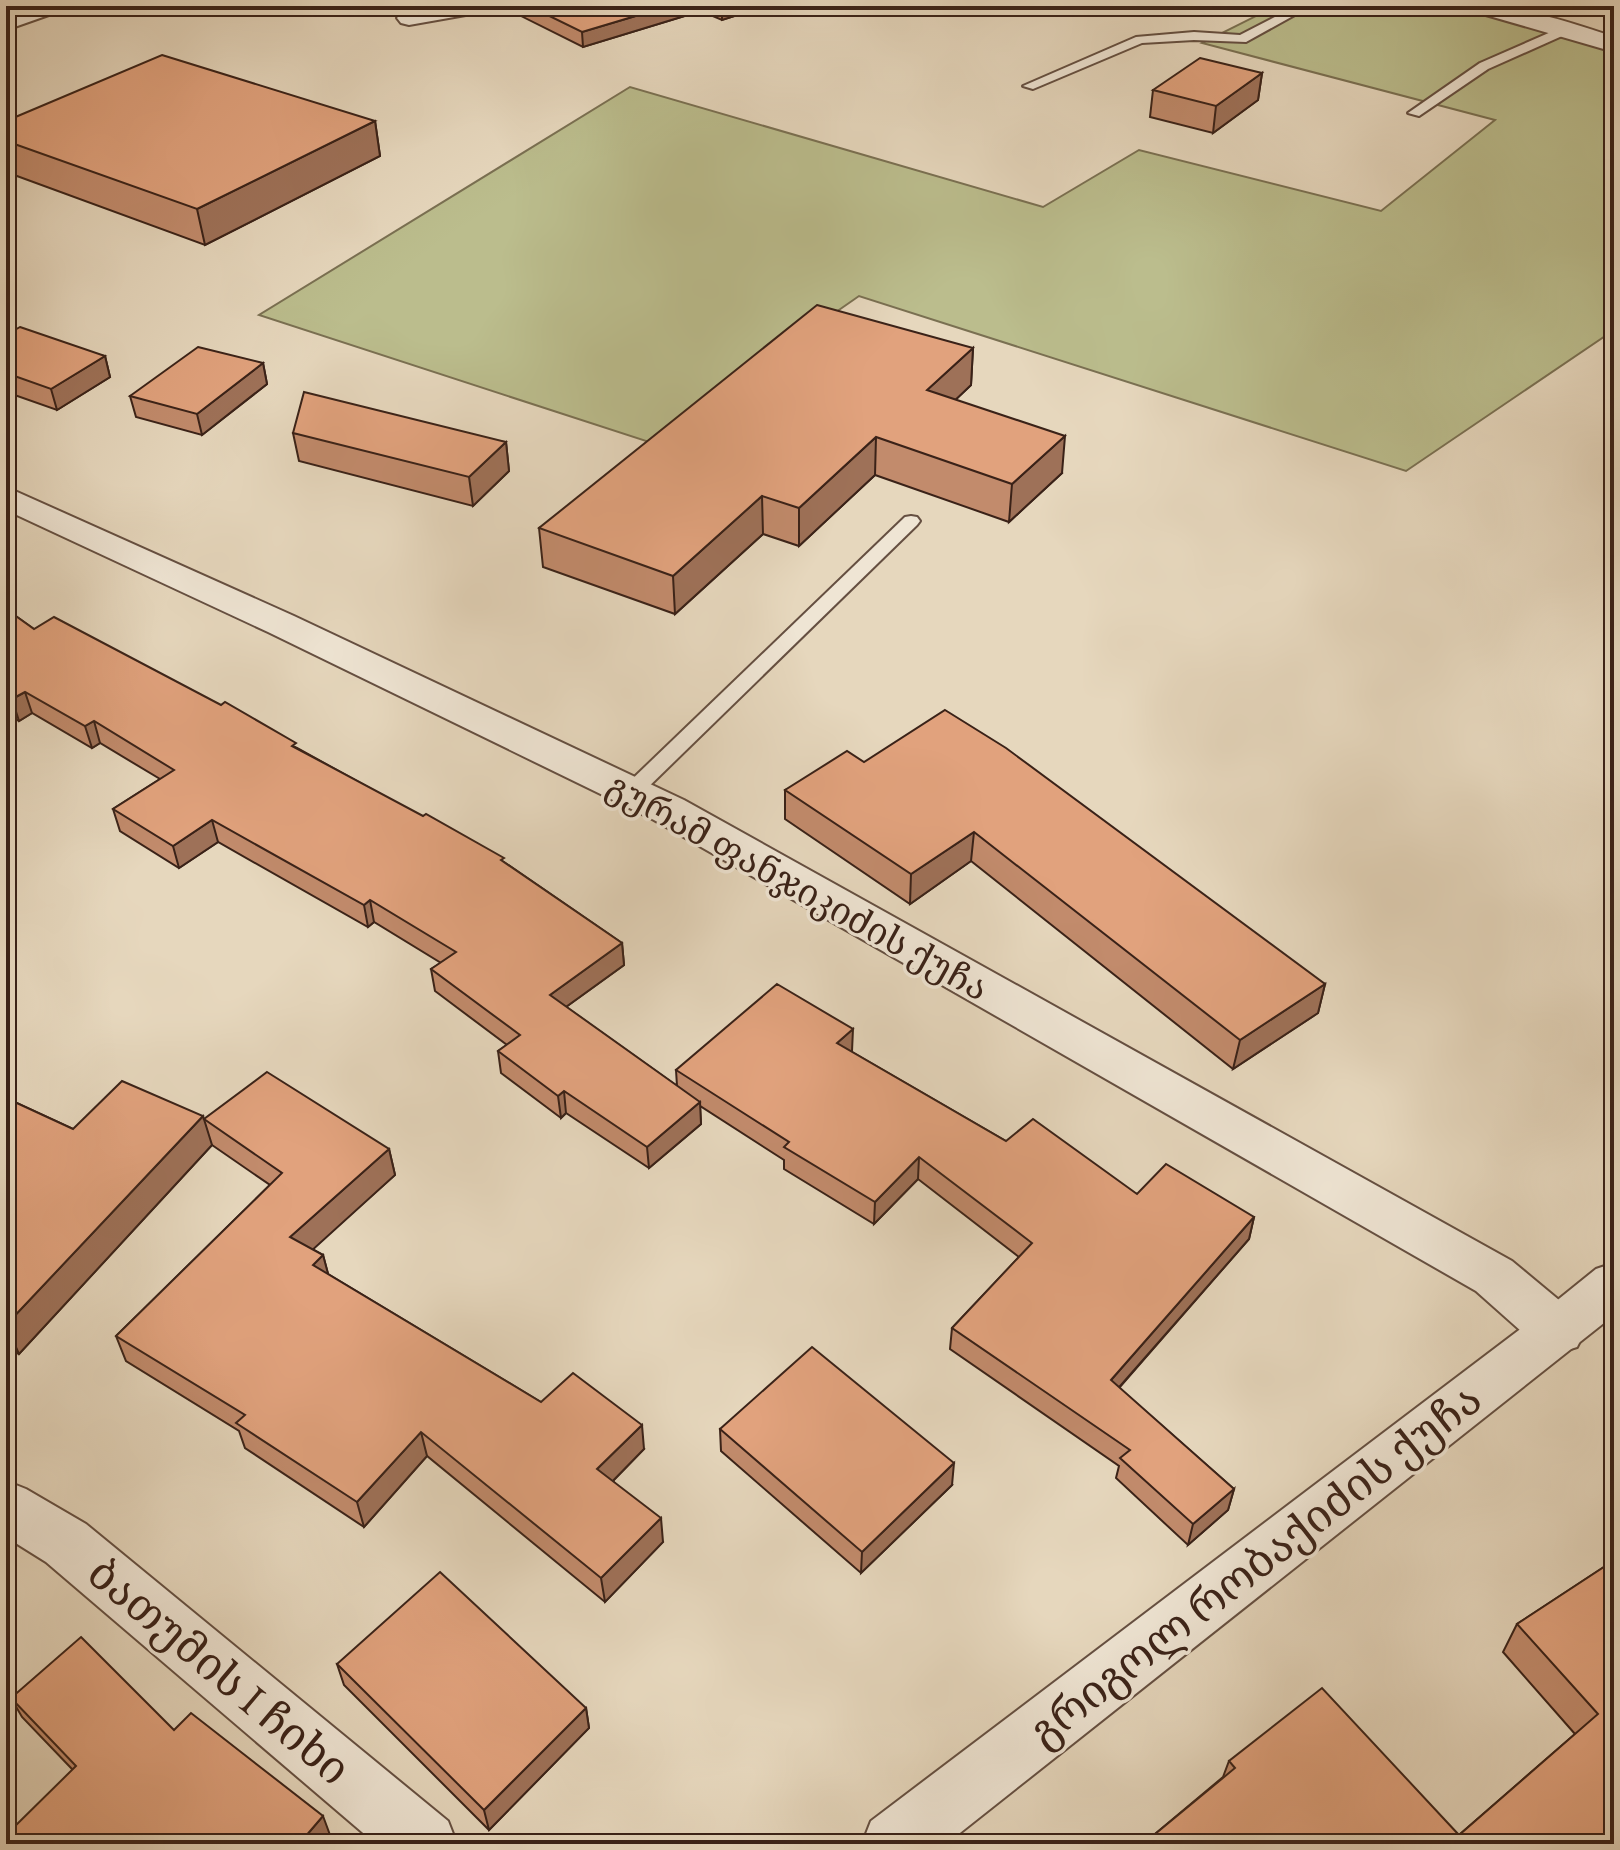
<svg xmlns="http://www.w3.org/2000/svg" width="1620" height="1850" font-family="'EB Garamond','Noto Serif Georgian',serif">
  <style>
    .green { fill: #bbbd8d; stroke: #7a7052; stroke-width: 2 }
    .lines { fill: none; stroke-linecap: round; stroke-linejoin: round }
    .service-casing { stroke: #654f41; stroke-width: 4 }
    .minor-casing { stroke: #654f41; stroke-width: 4 }
    .tertiary-casing { stroke: #654f41; stroke-width: 4 }
    .service { fill: #efe5d4; fill-rule: evenodd }
    .minor { fill: #efe5d4; fill-rule: evenodd }
    .tertiary { fill: #efe5d4; fill-rule: evenodd }
    .wall { fill: #c28b6c; stroke: #3a2218; stroke-width: 2 }
    .shaded-wall { fill: #9e7158; stroke: #3a2218; stroke-width: 2 }
    .building { fill: #e1a27d; stroke: #3a2218; stroke-width: 2 }
    .labels { text-anchor: middle; stroke-width: 7; stroke-linejoin: round; paint-order: stroke }
    .street-label { font-size: 36px; fill: #3a2218; stroke: #efe5d4 }
    .near-street-label { font-size: 44px; fill: #3a2218; stroke: #efe5d4 }
  </style>
  <rect width="100%" height="100%" fill="#e6d7bd"/>
  <filter id="stains"><feTurbulence type="fractalNoise" baseFrequency=".0025" numOctaves="4"/><feColorMatrix values="0 0 0 0 .2 0 0 0 0 .09 0 0 0 0 .02 0 0 0 .5 -.17"/></filter>
  <radialGradient id="worn" r=".72"><stop offset=".6" stop-color="#630" stop-opacity="0"/><stop offset="1" stop-color="#630" stop-opacity=".3"/></radialGradient>
  <polygon class="green" points="1276,6 1459,6 1541,27 1614,53 1614,330 1406,471 859,296 649,442 259,315 630,87 1043,207 1139,150 1381,211 1495,120 1202,43"/>
  <g class="lines">
    <g class="service-casing">
      <g id="service">
        <polygon points="1296,6 1311,6 1246,42 1194,40 1142,43 1033,89 1023,86 1136,37 1194,32 1240,35"/>
        <polygon points="1567,25 1573,29 1571,32 1488,69 1419,116 1408,113 1480,63"/>
        <polygon points="911,516 917,517 920,521 917,525 638,797 624,797 621,792 624,787 905,517"/>
      </g>
    </g>
    <g class="minor-casing">
      <g id="minor">
        <polygon points="30,6 64,6 60,11 6,30 6,15"/>
        <polygon points="437,6 489,6 485,11 477,13 409,25 401,23 397,18 401,13"/>
        <path d="M1468 6C1521 6 1564 20 1614 37V52L1472 11Z"/>
        <polygon points="6,487 294,616 684,800 1512,1261 1577,1315 1585,1331 1577,1347 1558,1353 1539,1347 1476,1291 654,820 268,632 6,510"/>
        <polygon points="6,1481 26,1489 86,1524 448,1821 457,1844 376,1844 46,1562 6,1537"/>
      </g>
    </g>
    <g class="tertiary-casing">
      <polygon id="tertiary" points="1614,1263 1614,1315 946,1844 862,1844 871,1821 1539,1315 1596,1269"/>
    </g>
    <use href="#service" class="service"/>
    <use href="#minor" class="minor"/>
    <use href="#tertiary" class="tertiary"/>
  </g>
  <g class="wall">
    <polygon points="501,6 766,6 722,20 701,11 583,47"/>
    <polygon points="1262,73 1258,100 1213,133 1150,117 1153,90"/>
    <polygon points="6,121 375,121 380,156 205,245 6,172"/>
    <polygon points="6,335 105,356 110,377 57,410 6,392"/>
    <polygon points="973,348 971,385 955,400 1062,473 1009,522 875,475 799,546 763,534 675,614 543,567 539,528"/>
    <polygon points="263,363 267,384 202,435 136,417 130,396"/>
    <polygon points="293,433 506,442 509,471 473,506 299,461"/>
    <polygon points="6,609 34,629 297,748 504,862 622,943 624,965 566,1007 677,1086 676,1070 852,1051 852,1052 1006,1141 1137,1194 1254,1217 1249,1239 1119,1388 1234,1489 1228,1510 1188,1545 1116,1478 1119,1466 950,1349 952,1328 1019,1257 918,1179 874,1224 784,1169 784,1160 700,1106 701,1124 649,1168 566,1113 561,1118 501,1073 498,1051 507,1045 435,991 431,969 441,963 374,922 368,927 218,842 179,868 120,831 113,809 160,779 100,743 92,748 32,713 19,721 6,713"/>
    <polygon points="864,762 1325,984 1318,1013 1233,1069 971,861 910,904 785,819 785,790"/>
    <polygon points="6,1098 73,1129 204,1119 389,1149 395,1175 312,1249 323,1255 328,1274 541,1402 644,1449 613,1481 663,1542 605,1602 427,1456 364,1527 245,1448 239,1431 126,1361 116,1336 270,1185 212,1145 19,1354 6,1348"/>
    <polygon points="720,1429 952,1485 861,1573 721,1451"/>
    <polygon points="1610,1563 1614,1844 1143,1844 1223,1777 1229,1761 1459,1835 1575,1734 1503,1652 1517,1624"/>
    <polygon points="337,1664 586,1708 589,1728 489,1830 344,1685"/>
    <polygon points="11,1698 174,1730 330,1835 72,1769 22,1717"/>
  </g>
  <g class="shaded-wall">
    <polygon points="669,6 701,6 701,11 583,47 582,32"/>
    <polygon points="722,6 766,6 722,20"/>
    <polygon points="1262,73 1258,100 1213,133 1216,106"/>
    <polygon points="375,121 380,156 205,245 197,209"/>
    <polygon points="973,348 971,385 926,428 927,390"/>
    <polygon points="105,356 110,377 57,410 51,389"/>
    <polygon points="263,363 267,384 202,435 197,414"/>
    <polygon points="1065,436 1062,473 1009,522 1012,484"/>
    <polygon points="876,437 875,475 799,546 799,508"/>
    <polygon points="506,442 509,471 473,506 469,477"/>
    <polygon points="762,496 763,534 675,614 673,576"/>
    <polygon points="25,692 32,713 19,721 12,699"/>
    <polygon points="94,721 100,743 92,748 85,726"/>
    <polygon points="212,820 218,842 179,868 173,846"/>
    <polygon points="974,832 971,861 910,904 911,874"/>
    <polygon points="370,900 374,922 368,927 364,905"/>
    <polygon points="622,943 624,965 552,1017 550,995"/>
    <polygon points="1325,984 1318,1013 1233,1069 1240,1040"/>
    <polygon points="853,1029 852,1051 837,1065 837,1043"/>
    <polygon points="564,1091 566,1113 561,1118 558,1096"/>
    <polygon points="700,1102 701,1124 649,1168 647,1147"/>
    <polygon points="203,1116 212,1145 19,1354 6,1325"/>
    <polygon points="389,1149 395,1175 298,1263 290,1237"/>
    <polygon points="919,1157 918,1179 874,1224 875,1202"/>
    <polygon points="1254,1217 1249,1239 1107,1401 1111,1380"/>
    <polygon points="323,1255 330,1281 313,1265"/>
    <polygon points="642,1425 644,1449 601,1493 597,1469"/>
    <polygon points="421,1432 427,1456 364,1527 357,1502"/>
    <polygon points="954,1463 952,1485 861,1573 862,1552"/>
    <polygon points="1234,1489 1228,1510 1188,1545 1193,1524"/>
    <polygon points="661,1518 663,1542 605,1602 601,1578"/>
    <polygon points="586,1708 589,1728 489,1830 484,1810"/>
    <polygon points="323,1816 330,1835 322,1844 299,1844"/>
  </g>
  <g class="building">
    <polygon points="529,6 669,6 582,32"/>
    <polygon points="162,55 375,121 197,209 6,141 6,121"/>
    <polygon points="1200,58 1262,73 1216,106 1153,90"/>
    <polygon points="817,305 973,348 927,390 1065,436 1012,484 876,437 799,508 762,496 673,576 539,528"/>
    <polygon points="20,327 105,356 51,389 6,373 6,335"/>
    <polygon points="198,347 263,363 197,414 130,396"/>
    <polygon points="304,392 506,442 469,477 293,433"/>
    <polygon points="6,609 34,629 54,617 221,705 225,702 296,743 292,746 423,816 426,814 504,858 501,860 622,943 550,995 700,1102 647,1147 564,1091 558,1096 498,1051 520,1035 431,969 456,952 370,900 364,905 212,820 173,846 113,809 174,770 94,721 85,726 25,692 12,699 6,696"/>
    <polygon points="945,710 1006,748 1325,984 1240,1040 974,832 911,874 785,790 847,751 864,762"/>
    <polygon points="777,984 853,1029 837,1043 1006,1141 1033,1119 1137,1194 1166,1164 1254,1217 1111,1380 1234,1489 1193,1524 1120,1458 1130,1450 952,1328 1032,1243 919,1157 875,1202 784,1147 789,1142 676,1070"/>
    <polygon points="267,1072 389,1149 290,1237 323,1255 313,1265 541,1402 573,1373 642,1425 597,1469 661,1518 601,1578 421,1432 357,1502 236,1423 245,1415 116,1336 282,1173 204,1119"/>
    <polygon points="122,1081 203,1116 6,1325 6,1098 73,1129"/>
    <polygon points="812,1347 954,1463 862,1552 720,1429"/>
    <polygon points="1610,1563 1614,1566 1614,1844 1143,1844 1235,1768 1229,1761 1322,1688 1459,1835 1598,1714 1517,1624"/>
    <polygon points="440,1572 586,1708 484,1810 337,1664"/>
    <polygon points="81,1637 174,1730 191,1713 323,1816 299,1844 6,1844 6,1835 76,1766 11,1698"/>
  </g>
  <g class="labels">
    <g class="street-label">
      <text transform="translate(798 886) rotate(29)" y="13">გურამ ფანჯიკიძის ქუჩა</text>
    </g>
    <g class="near-street-label">
      <text transform="translate(1255 1565) rotate(-38)" y="15">გრიგოლ რობაქიძის ქუჩა</text>
      <text transform="translate(219 1671) rotate(40)" y="15">ბათუმის I ჩიხი</text>
    </g>
  </g>
  <rect width="1620" height="1850" fill="none" stroke="#e6d7bd" stroke-width="32"/>
  <rect x="8" y="8" width="1604" height="1834" fill="none" stroke="#3a2218" stroke-width="4"/>
  <rect x="16" y="16" width="1588" height="1818" fill="none" stroke="#3a2218" stroke-width="2"/>
  <rect width="100%" height="100%" filter="url(#stains)"/>
  <rect width="100%" height="100%" fill="url(#worn)"/>
</svg>
